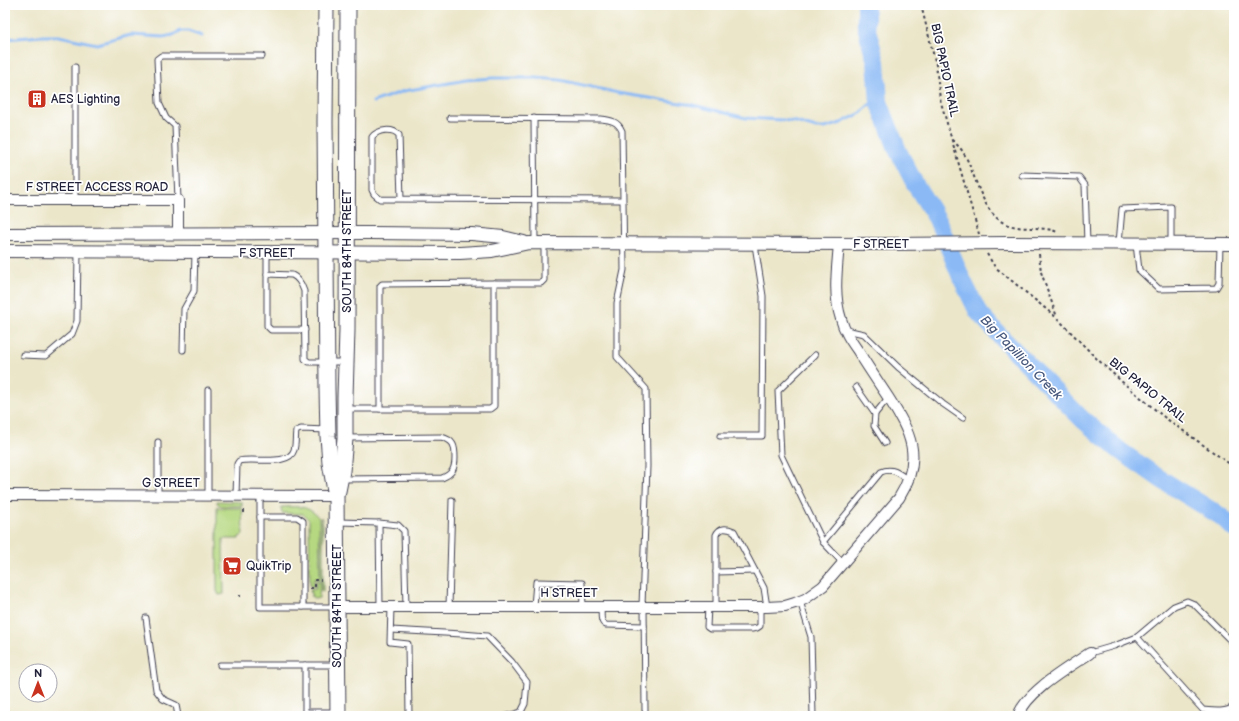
<svg xmlns="http://www.w3.org/2000/svg" width="1239" height="721" font-family="'Balsamiq Sans',sans-serif">
  <style>
    .green { fill: #b5d880; stroke: #6c7d5e }
    .lines { fill: none; stroke-linecap: round; stroke-linejoin: round }
    .stream { stroke: #8ab9f5; stroke-width: 3 }
    .river { stroke: #8ab9f5; stroke-width: 18 }
    .service-casing { stroke: #403f50; stroke-width: 7 }
    .minor-casing { stroke: #403f50; stroke-width: 12 }
    .tertiary-casing { stroke: #403f50; stroke-width: 14 }
    .primary-casing { stroke: #403f50; stroke-width: 17 }
    .path { stroke: #403f50; stroke-width: 2; stroke-dasharray: 3 3; stroke-linecap: butt }
    .service { stroke: #fff; stroke-width: 5 }
    .minor { stroke: #fff; stroke-width: 10 }
    .tertiary { stroke: #fff; stroke-width: 12 }
    .primary { stroke: #fff; stroke-width: 15 }
    .tertiary-bridge-casing { stroke: #403f50; stroke-width: 14; stroke-linecap: butt }
    .tertiary-bridge { stroke: #fff; stroke-width: 12 }
    .labels { text-anchor: middle; stroke-width: 3.5; stroke-linejoin: round; paint-order: stroke }
    .street-label { font-size: 12px; fill: #22223b; stroke: #fff }
    .poi-label { font-size: 12px; fill: #22223b; stroke: #fff; text-anchor: start }
    .water-label { font-size: 13px; font-style: italic; fill: #46577c; stroke: #fff }
  </style>
  <rect width="100%" height="100%" fill="#fff"/>
  <filter id="ink" filterUnits="userSpaceOnUse"><feTurbulence type="fractalNoise" baseFrequency=".025" numOctaves="2"/><feDisplacementMap in="SourceGraphic" scale="8" xChannelSelector="R" yChannelSelector="G"/><feConvolveMatrix kernelMatrix="1 2 1 2 8 2 1 2 1" color-interpolation-filters="sRGB"/></filter>
  <filter id="wash" filterUnits="userSpaceOnUse"><feTurbulence type="fractalNoise" baseFrequency=".012" numOctaves="4" result="noise"/><feDisplacementMap in="SourceGraphic" scale="16" xChannelSelector="R" yChannelSelector="G"/><feGaussianBlur stdDeviation="0.9" result="paint"/><feColorMatrix in="noise" values="0 0 0 0 0 0 0 0 0 0 0 0 0 0 0 0 0 1.4 0 .05"/><feComposite in="paint" operator="in"/></filter>
  <g filter="url(#wash)">
    <rect width="100%" height="100%" fill="#ebe6c9"/>
    <g class="green">
      <polygon points="217,501 242,502 242,506 221,506 217,503"/>
      <polygon points="217,506 220,508 242,508 243,535 239,537 239,539 223,539 224,594 219,595 217,591"/>
      <path d="M281 507C298 507 307 504 319 518L320 579H314V587L310 586 309 520 303 514 282 513Z"/>
      <polygon points="321,517 323,525 323,592 321,591"/>
      <polygon points="316,581 320,581 319,598 315,599 312,597 310,590 316,589"/>
    </g>
    <g class="lines">
      <g class="stream">
        <polyline points="5,39 42,36 59,36 97,44 131,35 164,37 173,35 180,31 188,31 202,36"/>
        <polyline points="373,102 404,91 466,80 492,78 536,78 560,80 618,93 693,105 746,118 783,120 796,122 816,128 825,128 841,123 861,113 869,105 879,102"/>
      </g>
      <polyline class="river" points="866,5 866,26 876,62 879,102 898,151 915,184 937,219 961,277 978,312 1002,338 1082,419 1119,450 1159,478 1222,517 1234,529"/>
    </g>
  </g>
  <g filter="url(#ink)">
    <g class="lines">
      <g class="service-casing">
        <g id="service">
          <polyline points="75,67 75,200"/>
          <path d="M450 118 601 119C610 120 618 121 622 131L624 270 617 303V357L646 389 647 466 642 606"/>
          <polyline points="534,118 535,243"/>
          <polyline points="1022,175 1079,177 1085,185 1087,243"/>
          <path d="M401 199 399 135C393 128 378 129 372 137V190L374 194 380 199 622 200"/>
          <polyline points="178,200 175,126 166,118 159,103 157,59 161,56 262,56"/>
          <polyline points="1119,243 1122,209 1171,207 1171,244"/>
          <polyline points="1136,244 1139,270 1159,289 1216,288 1219,283 1220,244"/>
          <path d="M267 253V274L292 275C299 278 302 285 304 291L305 359 309 362H345"/>
          <polyline points="267,274 267,326 271,330 305,330"/>
          <polyline points="846,330 864,334 898,367 943,404 963,418"/>
          <polyline points="183,350 184,309 194,291 195,252"/>
          <polyline points="23,355 46,356 72,334 77,321 78,252"/>
          <polyline points="815,355 778,391 781,455 823,542 843,563"/>
          <polyline points="856,387 875,414 888,398"/>
          <polyline points="208,390 208,496"/>
          <polyline points="346,409 490,409 494,406 494,283 541,283 544,280 544,243"/>
          <polyline points="380,409 380,286 382,284 494,283"/>
          <polyline points="875,414 874,426 885,443"/>
          <polyline points="720,436 762,436 763,296 755,245"/>
          <polyline points="158,442 158,496"/>
          <path d="M341 479 442 478C452 474 455 469 455 458 455 446 454 440 441 437L347 438"/>
          <path d="M236 496 237 464 239 461C253 457 289 467 294 450 296 444 295 437 296 431L301 429 327 430"/>
          <polyline points="260,496 260,607 336,607"/>
          <polyline points="260,517 297,517 303,521 303,607"/>
          <polyline points="338,522 379,523 398,525 404,531 406,607"/>
          <polyline points="379,523 380,607"/>
          <path d="M823 542 881 472C892 467 899 473 908 480"/>
          <polyline points="716,572 755,571"/>
          <polyline points="800,601 811,637 813,716"/>
          <polyline points="534,606 536,582 582,583 583,606"/>
          <path d="M601 606C602 613 599 622 606 625L644 626"/>
          <polyline points="644,606 645,710"/>
          <polyline points="391,607 390,642 408,644 409,716"/>
          <polyline points="449,607 452,500"/>
          <polyline points="708,607 707,627 710,629 752,629 757,628 760,626 760,607"/>
          <path d="M716 607V535C719 527 727 528 734 531L764 588 767 607"/>
          <polyline points="146,618 156,690 163,699 176,705 178,716"/>
          <polyline points="391,630 462,634 487,636 512,662 527,682 525,704 521,712 507,716"/>
          <path d="M1137 637 1203 710C1213 711 1227 713 1234 706"/>
          <polyline points="1090,653 1114,646 1137,637 1174,606 1187,601 1194,604 1234,644"/>
          <polyline points="220,665 337,665"/>
          <polyline points="305,665 305,712 337,712"/>
          <polyline points="5,712 9,716"/>
        </g>
      </g>
      <g class="minor-casing">
        <g id="minor">
          <polyline points="5,200 178,200 178,234"/>
          <polyline points="5,495 336,496"/>
          <path d="M338 607H767L785 606 795 603 805 599 823 586 899 498C924 458 911 433 888 397 878 382 868 367 858 351 851 341 844 331 841 319 833 295 837 269 839 244"/>
          <path d="M1018 716C1027 691 1068 668 1090 653"/>
        </g>
      </g>
      <g class="tertiary-casing">
        <g id="tertiary">
          <polyline points="5,234 372,233 472,234 503,237 524,242"/>
          <polyline points="1009,243 1234,244"/>
          <polyline points="5,251 460,253 492,251 529,243 886,244"/>
        </g>
      </g>
      <g class="primary-casing">
        <g id="primary">
          <polyline points="326,5 325,122 327,389 328,436 330,463 336,496 338,716"/>
          <polyline points="338,491 342,471 345,439 345,397 347,330 348,5"/>
        </g>
      </g>
      <g class="path">
        <polyline points="921,5 936,65 940,99 979,234"/>
        <path d="M952 140C956 144 960 147 963 152 976 173 981 213 1006 224 1023 231 1042 225 1057 232"/>
        <polyline points="987,254 995,267 1057,318 1096,358 1121,381 1164,417 1234,467"/>
        <polyline points="1039,254 1041,272 1057,317"/>
        <polyline points="244,510 244,513"/>
        <polyline points="310,588 315,588 315,580 321,580"/>
        <polyline points="239,596 241,596"/>
      </g>
      <use href="#service" class="service"/>
      <use href="#minor" class="minor"/>
      <use href="#tertiary" class="tertiary"/>
      <use href="#primary" class="primary"/>
      <g class="tertiary-bridge-casing">
        <polyline id="tertiary-bridge" points="886,244 1009,243"/>
      </g>
      <use href="#tertiary-bridge" class="tertiary-bridge"/>
    </g>
  </g>
  <defs>
    <g id="building-square" transform="scale(1)"><rect x="-9" y="-9" width="18" height="18" rx="4" fill="#c8321e" stroke="#fff"/><path d="M-4-6H4V6H1V3H-1V6H-4ZM-2.5-4.3h1.7v1.8h-1.7ZM.8-4.3h1.7v1.8H.8ZM-2.5-1h1.7V.8h-1.7ZM.8-1h1.7V.8H.8Z" fill="#fff"/></g>
    <g id="supermarket-square" transform="scale(1)"><rect x="-9" y="-9" width="18" height="18" rx="4" fill="#c8321e" stroke="#fff"/><path d="M-6-5.5h2.5l.6 2H6L4.5 2H-2.5L-4.4-4H-6ZM-1.5 3.2a1.3 1.3 0 1 0 .1 0ZM3 3.2a1.3 1.3 0 1 0 .1 0Z" fill="#fff"/></g>
  </defs>
  <g fill-rule="evenodd">
    <use href="#building-square" x="37" y="99"/>
    <use href="#supermarket-square" x="232" y="566"/>
  </g>
  <g class="labels">
    <g class="street-label">
      <text transform="translate(945 70) rotate(78)" y="4">BIG PAPIO TRAIL</text>
      <text x="97" y="191">F STREET ACCESS ROAD</text>
      <text x="881" y="248">F STREET</text>
      <text transform="translate(347 251) rotate(-90)" y="4">SOUTH 84TH STREET</text>
      <text x="267" y="257">F STREET</text>
      <text transform="translate(1148 390) rotate(39)" y="4">BIG PAPIO TRAIL</text>
      <text x="171" y="487">G STREET</text>
      <text x="569" y="597">H STREET</text>
      <text transform="translate(337 606) rotate(-90)" y="4">SOUTH 84TH STREET</text>
    </g>
    <g class="poi-label">
      <text x="51" y="103">AES Lighting</text>
      <text x="246" y="570">QuikTrip</text>
    </g>
    <g class="water-label">
      <text transform="translate(1022 357) rotate(46)" y="5">Big Papillion Creek</text>
    </g>
  </g>
  <rect width="1239" height="721" fill="none" stroke="#fff" stroke-width="20"/>
  <g transform="translate(38 683)"><circle r="19" fill="#ffffff" stroke="#a7a7b1"/>
  <path d="M0-3L7 15L0 10L-7 15Z" fill="#c8321e"/>
  <text y="-6" font-size="11" font-weight="bold" text-anchor="middle" fill="#22223b">N</text>
  </g>
</svg>
